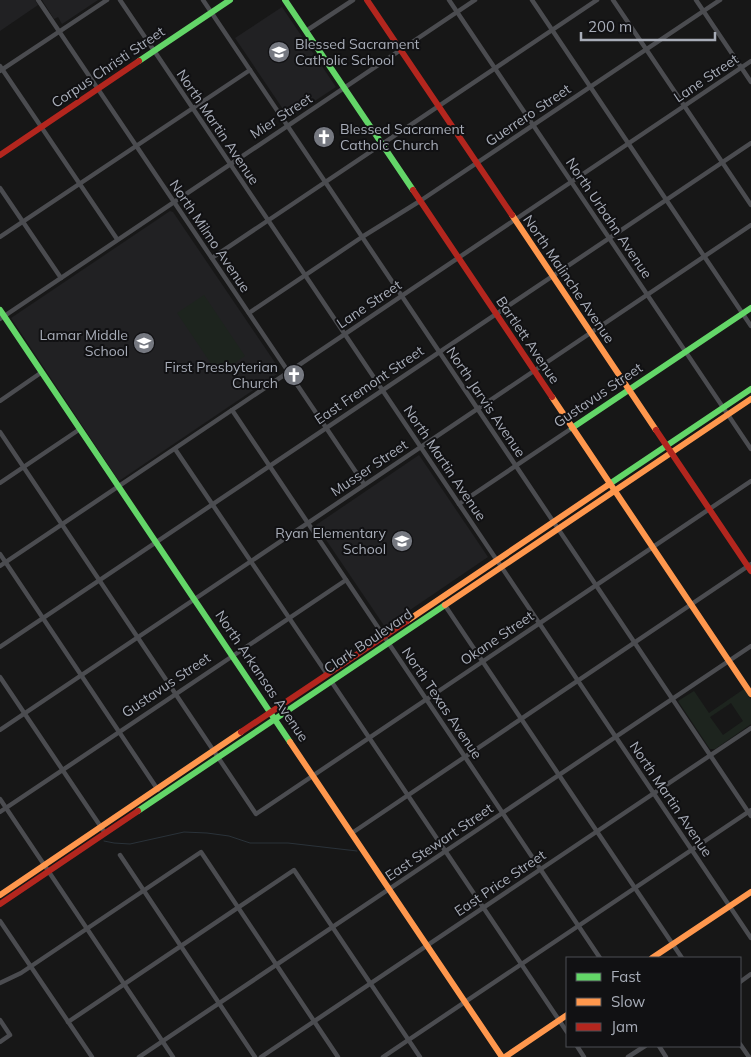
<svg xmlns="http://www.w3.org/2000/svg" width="751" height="1057" font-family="Mulish,sans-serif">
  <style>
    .built { fill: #212123 }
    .green { fill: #1d241e; fill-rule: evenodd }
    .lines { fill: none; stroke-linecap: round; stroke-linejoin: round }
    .stream { stroke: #2a3239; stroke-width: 1 }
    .street { stroke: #4b4c50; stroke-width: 4.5 }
    .fast { stroke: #63d668; stroke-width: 6 }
    .slow { stroke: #ff974d; stroke-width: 6 }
    .jam { stroke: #b3261e; stroke-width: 6 }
    .labels { text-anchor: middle; stroke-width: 4; stroke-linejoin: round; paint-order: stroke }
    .poi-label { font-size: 14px; fill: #a8adb8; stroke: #111113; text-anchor: end }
    .street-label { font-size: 14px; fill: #a8adb8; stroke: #111113 }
  </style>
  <rect width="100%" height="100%" fill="#171717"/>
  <g class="built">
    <polygon points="0,0 35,0 38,5 0,31"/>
    <polygon points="42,0 98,0 62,24 58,17 54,19"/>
    <polygon points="282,7 336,87 289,118 235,38"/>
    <polygon points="170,211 173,212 278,367 277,374 119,481 11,318"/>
    <polygon points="419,455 488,557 385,627 316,525"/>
  </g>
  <g class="green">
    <polygon points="204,295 245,356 218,374 177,313"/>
    <path d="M744 689 751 699V724L715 749H710L678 701 694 691 709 713ZM731 703 743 721 723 735 710 717Z"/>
  </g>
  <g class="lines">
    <polyline class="stream" points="104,841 114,843 130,844 184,832 207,833 229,836 250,843 288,843 357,851"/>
    <g class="street">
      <polyline points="38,0 364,484"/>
      <polyline points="120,0 751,938"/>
      <polyline points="203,0 751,816"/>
      <polyline points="449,0 751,449"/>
      <polyline points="532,0 751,326"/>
      <polyline points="613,0 751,205"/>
      <polyline points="696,0 751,82"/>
      <polyline points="306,31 353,0"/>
      <polyline points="0,66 117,239"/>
      <polyline points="0,71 107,0"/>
      <polyline points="0,188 61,278"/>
      <polyline points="0,237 250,70"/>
      <polyline points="212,258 597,0"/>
      <polyline points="249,313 362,237 420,201 720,0"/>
      <polyline points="0,319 475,0"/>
      <polyline points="0,401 42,372"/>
      <polyline points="232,410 600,958"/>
      <polyline points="0,432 256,814 751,481"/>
      <polyline points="175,449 327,674"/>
      <polyline points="0,483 80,429"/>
      <polyline points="459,504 572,428"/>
      <polyline points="0,554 158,790"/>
      <polyline points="0,566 751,61"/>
      <polyline points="444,604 682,958"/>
      <polyline points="0,647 751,143"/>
      <polyline points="0,677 105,833"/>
      <polyline points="331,681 567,1032"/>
      <polyline points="0,730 751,225"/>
      <polyline points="0,799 173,1057"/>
      <polyline points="0,812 346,580"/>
      <polyline points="352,833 751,564"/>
      <polyline points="120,855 255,1057"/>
      <polyline points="0,921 92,1057"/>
      <polyline points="740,982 751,974"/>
      <polyline points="0,983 21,973 201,852 338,1057"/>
      <polyline points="0,1020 10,1035 0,1042"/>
      <polyline points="68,1022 294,870 420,1057"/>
      <polyline points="740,1044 749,1057"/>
      <polyline points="577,1046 584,1057"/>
      <polyline points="659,1046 666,1057"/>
      <polyline points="139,1057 751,646"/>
      <polyline points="261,1057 751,728"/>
      <polyline points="383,1057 751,810"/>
      <polyline points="628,1057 645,1046"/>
    </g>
    <g class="fast">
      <polyline points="285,0 413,190"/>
      <polyline points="139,61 230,0"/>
      <polyline points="0,310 290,742"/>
      <polyline points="572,428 751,308"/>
      <polyline points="608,485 751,389"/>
      <polyline points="138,811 445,605"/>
    </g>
    <g class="slow">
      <polyline points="512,215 656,430"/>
      <polyline points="552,397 751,694"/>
      <polyline points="445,605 751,399"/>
      <polyline points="407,621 608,485"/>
      <polyline points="290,742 502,1057"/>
      <polyline points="0,895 241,732"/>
      <polyline points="652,958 751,892"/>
      <polyline points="505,1057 567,1015"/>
    </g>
    <g class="jam">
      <polyline points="367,0 512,215"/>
      <polyline points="0,155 139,61"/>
      <polyline points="413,190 552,397"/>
      <polyline points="656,430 751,571"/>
      <polyline points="241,732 407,621"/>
      <polyline points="0,904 138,811"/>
    </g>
  </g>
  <defs>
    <g id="school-disc" transform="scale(1.125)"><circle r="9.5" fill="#757880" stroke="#111113"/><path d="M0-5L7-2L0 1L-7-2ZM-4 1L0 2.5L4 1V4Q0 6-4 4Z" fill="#fff"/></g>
    <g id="church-disc" transform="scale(1.125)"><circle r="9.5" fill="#757880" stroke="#111113"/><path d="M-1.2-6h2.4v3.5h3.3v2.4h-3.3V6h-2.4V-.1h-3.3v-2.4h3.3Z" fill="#fff"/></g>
  </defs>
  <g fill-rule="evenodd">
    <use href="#school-disc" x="279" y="52"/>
    <use href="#church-disc" x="324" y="137"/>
    <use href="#school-disc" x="144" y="343"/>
    <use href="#church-disc" x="294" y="375"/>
    <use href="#school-disc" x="402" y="541"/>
  </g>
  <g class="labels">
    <g class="poi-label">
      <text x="295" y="49" text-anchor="start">Blessed Sacrament<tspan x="295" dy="16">Catholic School</tspan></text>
      <text x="340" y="134" text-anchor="start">Blessed Sacrament<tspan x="340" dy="16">Catholc Church</tspan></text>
      <text x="128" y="340">Lamar Middle<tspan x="128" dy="16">School</tspan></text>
      <text x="278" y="372">First Presbyterian<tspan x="278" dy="16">Church</tspan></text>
      <text x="386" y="538">Ryan Elementary<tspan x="386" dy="16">School</tspan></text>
    </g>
    <g class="street-label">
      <text transform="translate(108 67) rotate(-34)" y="5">Corpus Christi Street</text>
      <text transform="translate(706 78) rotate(-34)" y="5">Lane Street</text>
      <text transform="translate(528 115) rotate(-34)" y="5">Guerrero Street</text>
      <text transform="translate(281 116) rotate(-33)" y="5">Mier Street</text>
      <text transform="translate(218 127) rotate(56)" y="5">North Martin Avenue</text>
      <text transform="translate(609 218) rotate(56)" y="5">North Urbahn Avenue</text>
      <text transform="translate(210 236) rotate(56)" y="5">North Milmo Avenue</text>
      <text transform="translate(569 279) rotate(56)" y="5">North Malinche Avenue</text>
      <text transform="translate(369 304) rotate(-34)" y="5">Lane Street</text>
      <text transform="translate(528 340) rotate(56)" y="5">Bartlett Avenue</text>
      <text transform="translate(369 385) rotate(-34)" y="5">East Fremont Street</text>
      <text transform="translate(598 395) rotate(-34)" y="5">Gustavus Street</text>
      <text transform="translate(486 402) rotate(56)" y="5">North Jarvis Avenue</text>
      <text transform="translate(445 463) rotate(56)" y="5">North Martin Avenue</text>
      <text transform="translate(369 468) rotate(-34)" y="5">Musser Street</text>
      <text transform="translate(497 638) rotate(-34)" y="5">Okane Street</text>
      <text transform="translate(368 641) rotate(-34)" y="5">Clark Boulevard</text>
      <text transform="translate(262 676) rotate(56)" y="5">North Arkansas Avenue</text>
      <text transform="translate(166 685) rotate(-34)" y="5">Gustavus Street</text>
      <text transform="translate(442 703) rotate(56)" y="5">North Texas Avenue</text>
      <text transform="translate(671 799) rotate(56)" y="5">North Martin Avenue</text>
      <text transform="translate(439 842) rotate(-34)" y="5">East Stewart Street</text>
      <text transform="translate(500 883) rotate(-34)" y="5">East Price Street</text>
    </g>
  </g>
  <rect x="566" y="957" width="175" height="90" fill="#111113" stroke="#4d4f55"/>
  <rect x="576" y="973" width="25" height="8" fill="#63d668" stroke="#4d4f55"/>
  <text x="611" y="982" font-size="15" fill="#a8adb8">Fast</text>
  <rect x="576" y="998" width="25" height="8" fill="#ff974d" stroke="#4d4f55"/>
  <text x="611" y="1007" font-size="15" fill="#a8adb8">Slow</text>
  <rect x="576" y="1023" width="25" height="8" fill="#b3261e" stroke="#4d4f55"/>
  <text x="611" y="1032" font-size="15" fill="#a8adb8">Jam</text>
  <path d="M581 32v8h134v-8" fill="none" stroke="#a8adb8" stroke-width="2.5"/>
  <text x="588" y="32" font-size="15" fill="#a8adb8" stroke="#111113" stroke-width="4" paint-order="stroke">200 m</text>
</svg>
